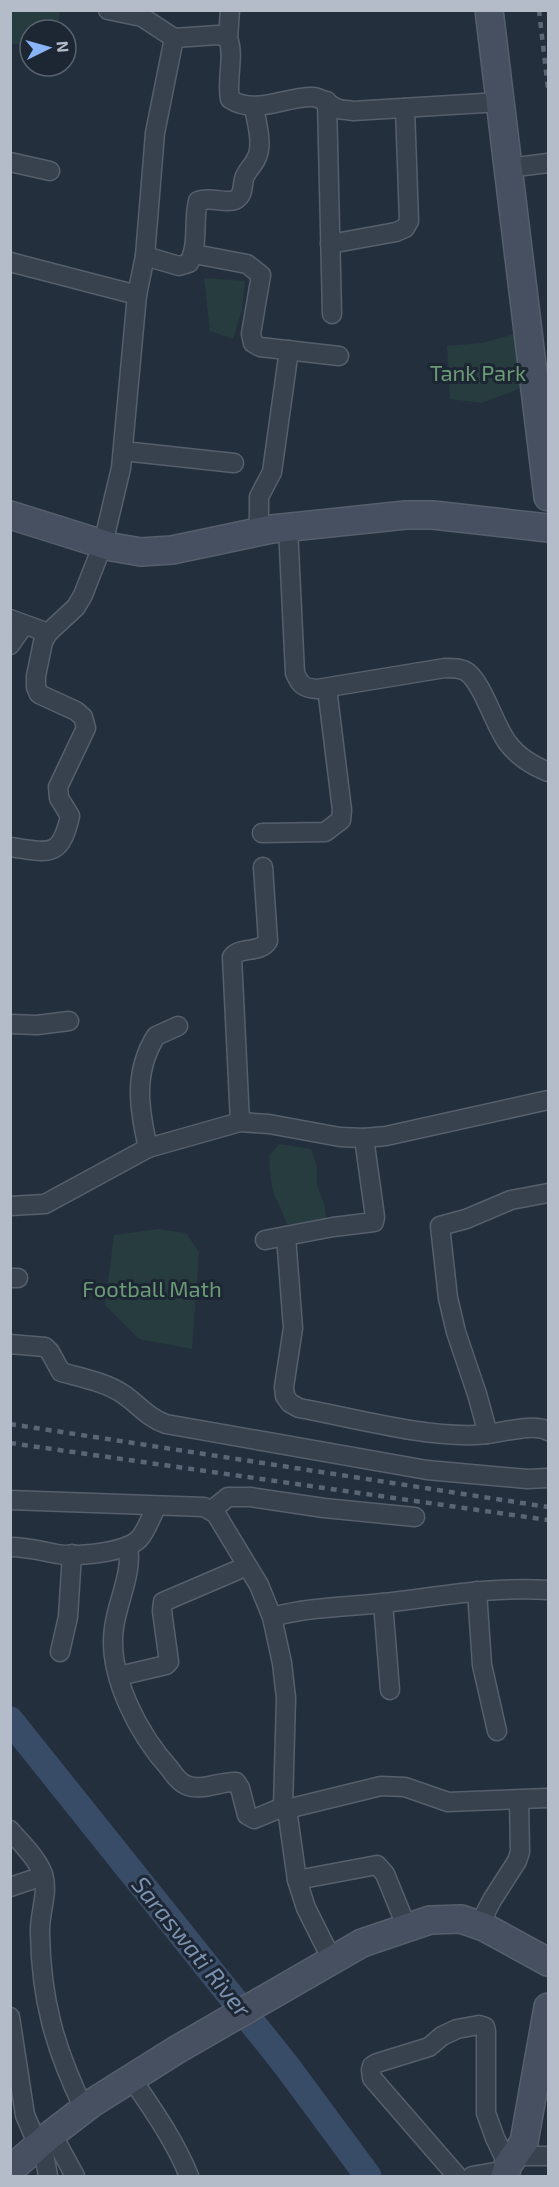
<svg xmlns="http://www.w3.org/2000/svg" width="559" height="2187" font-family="'Exo 2',sans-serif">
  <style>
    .green { fill: #263c3f }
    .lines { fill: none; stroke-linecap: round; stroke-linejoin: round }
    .river { stroke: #394c67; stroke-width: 27 }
    .street-casing { stroke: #565f6c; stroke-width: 21 }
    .secondary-casing { stroke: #565f6c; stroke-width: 30 }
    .street { stroke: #38414e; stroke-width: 18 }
    .secondary { stroke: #465061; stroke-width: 27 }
    .rail { stroke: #5a6575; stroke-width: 4.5; stroke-dasharray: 6 6; stroke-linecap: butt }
    .labels { text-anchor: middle; stroke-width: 6; stroke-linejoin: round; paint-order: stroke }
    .park-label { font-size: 22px; fill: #6b9a76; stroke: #1d2633 }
    .water-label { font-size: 24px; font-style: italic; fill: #7c92b1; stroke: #1d2633 }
  </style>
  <rect width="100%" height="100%" fill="#242f3e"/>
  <g class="green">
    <polygon points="11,10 60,11 57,30 30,30 30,44 11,44"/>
    <polygon points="204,278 245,281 242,310 233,339 210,331"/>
    <polygon points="518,333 534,383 482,403 450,399 447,346 482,343"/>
    <path d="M279 1144 311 1149 317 1167V1184L325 1207 327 1225 290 1233C286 1219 280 1207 274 1194 270 1182 270 1168 269 1156Z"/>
    <polygon points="159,1229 186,1233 199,1252 192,1349 139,1339 105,1305 114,1235"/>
  </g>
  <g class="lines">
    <polyline class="river" points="10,1720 286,2065 368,2176"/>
    <g class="street-casing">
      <g id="street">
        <path d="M108 10 142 17 174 38 218 35 228 38C235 57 226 79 230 99 256 116 285 96 313 97 324 98 330 106 339 109 343 110 348 110 353 111L500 102"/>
        <polyline points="228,38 230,10"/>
        <polyline points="327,101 332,314"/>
        <polyline points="10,162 50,171"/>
        <polyline points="508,168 548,163"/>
        <polyline points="330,244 396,232 405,228 409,221 405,108"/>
        <polyline points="194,254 247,264 261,275 251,334 253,343 260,347 339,356"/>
        <path d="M145 256 179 266 189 263C199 244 193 221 198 201 211 196 225 204 235 200 244 195 242 187 244 179 246 171 253 166 256 159 264 145 256 121 254 107"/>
        <polyline points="10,262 137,295"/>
        <polyline points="123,451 234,463"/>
        <path d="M288 527 295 673C300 685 304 688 317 689L445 668C452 668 461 668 467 672 483 684 494 724 507 742 518 757 532 765 548 772"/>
        <polyline points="259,531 259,497 272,472 289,350"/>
        <polyline points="10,619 48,633"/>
        <polyline points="10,645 24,625"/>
        <polyline points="262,833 325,832 341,820 342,810 327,688"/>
        <path d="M10 847C48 852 60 860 70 816L59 798 58 787 86 728 83 717 76 711 39 694 36 687V676L43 642 48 633 76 607 83 595 103 544 121 468 137 295 145 256 155 133 174 38"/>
        <polyline points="10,1024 37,1025 69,1021"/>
        <path d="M240 1122 232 957C240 946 260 954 268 941L263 867"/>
        <path d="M148 1148C139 1109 133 1072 156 1036L178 1026"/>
        <polyline points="10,1206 45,1204 148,1148 240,1122 269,1124 340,1137 364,1138 386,1136 548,1100"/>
        <path d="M286 1236 293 1328 284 1387 285 1396 290 1403 299 1408C354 1418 421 1437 476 1435 496 1435 532 1422 548 1431"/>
        <polyline points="265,1240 333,1227 374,1222 375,1217 364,1138"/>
        <polyline points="10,1278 18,1278"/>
        <path d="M10 1344 45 1347 50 1352 61 1372C82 1378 105 1382 123 1394 138 1404 148 1418 166 1424L427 1470 527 1479 548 1478"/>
        <polyline points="488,1434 477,1394 456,1332 448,1298 440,1226 466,1219 511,1200 548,1193"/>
        <polyline points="10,1500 204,1507 216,1514 259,1585 272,1617 282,1663 286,1698 283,1807 287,1809 381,1786 405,1787 448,1802 548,1798"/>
        <polyline points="212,1510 228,1497 250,1497 324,1508 415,1517"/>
        <path d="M10 1547C27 1547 41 1551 57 1554 76 1557 125 1553 139 1539 147 1530 151 1516 157 1506"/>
        <path d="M128 1547C133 1573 117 1602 114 1628 107 1675 139 1735 170 1769 174 1775 179 1782 186 1785 201 1792 220 1781 236 1782L240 1788 247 1815 254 1819 283 1807"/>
        <polyline points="477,1591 482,1665 497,1731"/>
        <polyline points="383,1603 390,1690"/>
        <path d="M272 1617C309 1607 345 1607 383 1603 438 1597 492 1586 548 1590"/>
        <polyline points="60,1652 68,1617 72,1554"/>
        <polyline points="119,1676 166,1665 169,1662 162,1611 163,1602 247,1566"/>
        <polyline points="287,1809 297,1880 306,1908 332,1960"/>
        <path d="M10 1830C21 1843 37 1858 43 1874 49 1893 39 1914 40 1933 41 2000 55 2049 84 2109"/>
        <polyline points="297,1880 377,1865 385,1874 407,1928"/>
        <polyline points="10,1887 43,1876"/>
        <polyline points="479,1925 492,1900 517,1861 520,1852 519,1800"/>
        <polyline points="10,2017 25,2115 34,2136 42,2142 48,2176"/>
        <path d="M132 2079C153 2110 175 2141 189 2176"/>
        <polyline points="52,2134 75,2176"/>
        <polyline points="516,2156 548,2156"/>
        <polyline points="457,2176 372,2078 371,2070 372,2066 377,2063 429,2047 442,2036 457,2029 479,2025 485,2027 486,2031 486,2113 495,2138 508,2165"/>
        <polyline points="472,2176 506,2170"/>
      </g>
    </g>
    <g class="secondary-casing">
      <g id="secondary">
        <polyline points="489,10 548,497"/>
        <polyline points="10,515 112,547 141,552 172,550 272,529 406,515 433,515 548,528"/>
        <polyline points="10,2170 49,2136 92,2103 178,2049 362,1943 430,1920 461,1919 484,1927 548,1962"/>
        <polyline points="505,2176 508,2165 524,2142 548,2007"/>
      </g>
    </g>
    <use href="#street" class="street"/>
    <use href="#secondary" class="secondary"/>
    <g class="rail">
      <polyline points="539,10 548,89"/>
      <polyline points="10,1424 548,1507"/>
      <polyline points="10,1443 548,1520"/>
    </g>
  </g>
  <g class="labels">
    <g class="park-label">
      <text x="478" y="381">Tank Park</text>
      <text x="152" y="1297">Football Math</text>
    </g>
    <g class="water-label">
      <text transform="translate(191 1947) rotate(51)" y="8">Saraswati River</text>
    </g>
  </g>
  <rect width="559" height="2187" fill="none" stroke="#b4bcc9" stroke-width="24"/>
  <g transform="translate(48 48) rotate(85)"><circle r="28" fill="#1d2633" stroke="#59626f" stroke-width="1.5"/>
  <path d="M0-4.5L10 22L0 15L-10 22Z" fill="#8ab4f8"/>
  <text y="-9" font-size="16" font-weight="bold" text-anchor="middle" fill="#b4bcc9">N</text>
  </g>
</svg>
